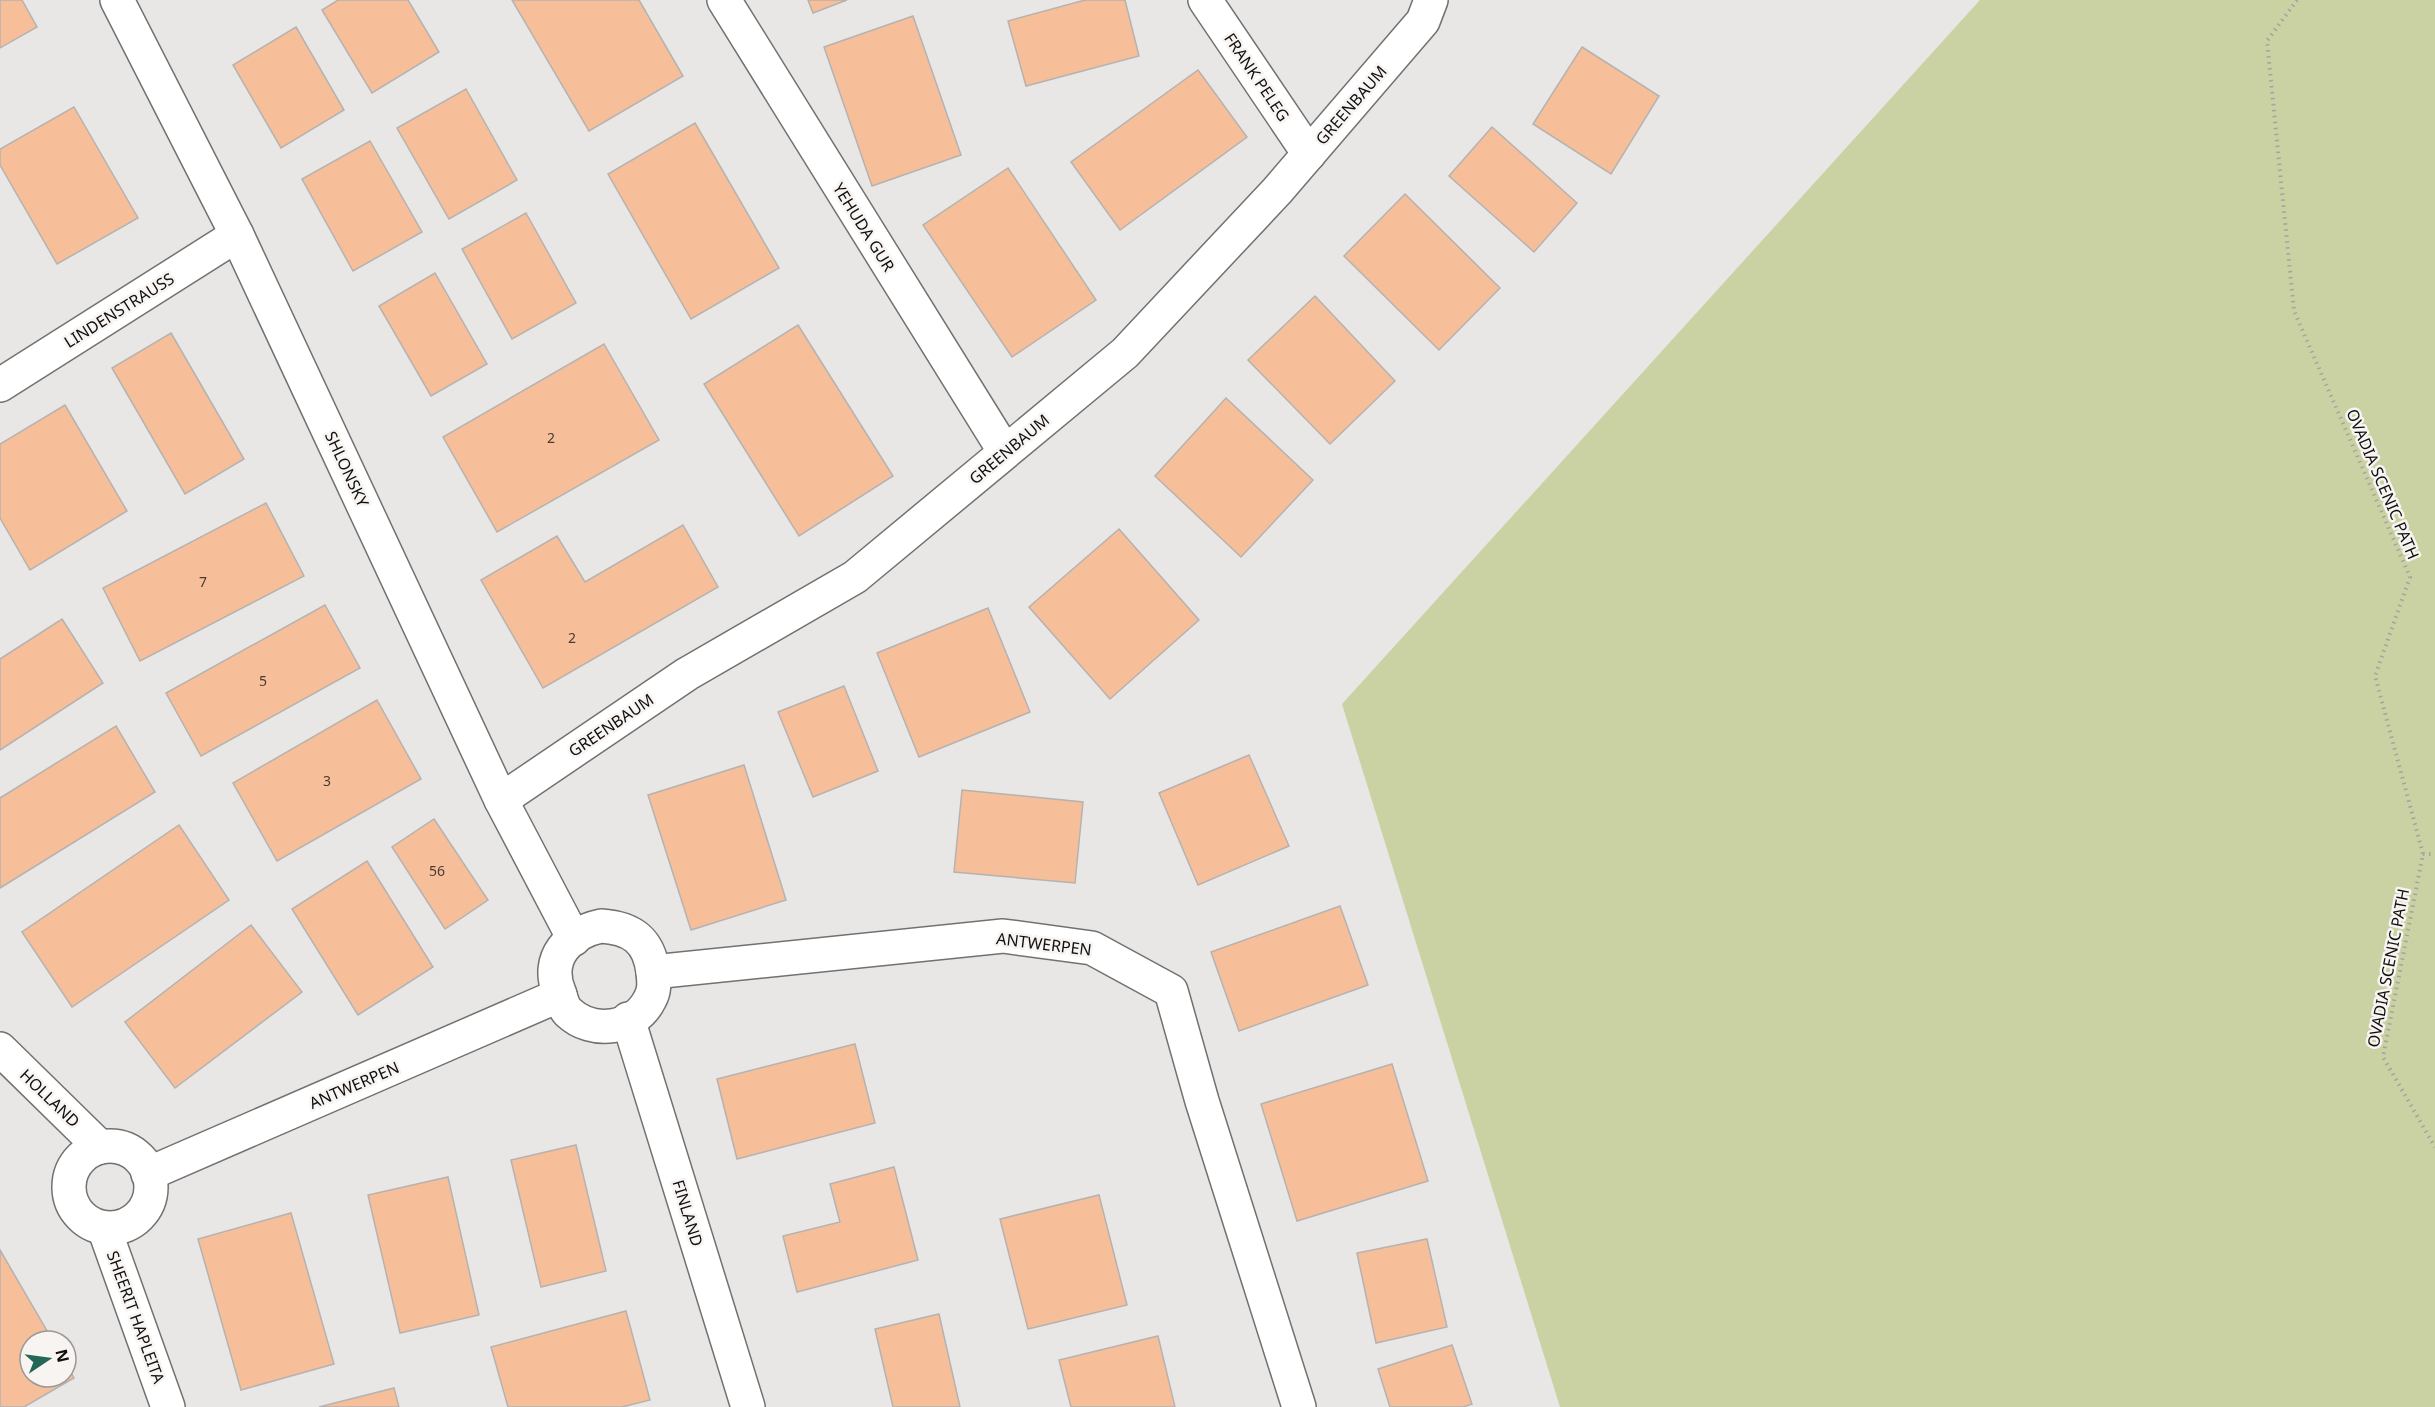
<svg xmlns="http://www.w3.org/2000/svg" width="2435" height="1407" font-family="'Noto Sans',sans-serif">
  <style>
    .green { fill: #cad1a2 }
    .building { fill: #f6bf9a; stroke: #b5b2b0; stroke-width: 1.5 }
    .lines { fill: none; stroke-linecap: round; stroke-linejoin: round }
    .minor-casing { stroke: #73716f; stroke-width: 36 }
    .path { stroke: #a5a3a2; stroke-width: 4; stroke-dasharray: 1.5 4.5; stroke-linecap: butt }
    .minor { stroke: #fff; stroke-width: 33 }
    .labels { text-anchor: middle; stroke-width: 5; stroke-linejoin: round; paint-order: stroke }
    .number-label { font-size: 14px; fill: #4a3b32 }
    .street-label { font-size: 16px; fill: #100f0f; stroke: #f7f4f2 }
  </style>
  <rect width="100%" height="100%" fill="#e9e7e5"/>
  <polygon class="green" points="1980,0 2435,0 2435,1407 1560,1407 1342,704"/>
  <g class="building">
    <polygon points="0,0 22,0 37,27 0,48"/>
    <polygon points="338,0 408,0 439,52 372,93 322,10"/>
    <polygon points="512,0 639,0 683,76 589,131"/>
    <polygon points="808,0 847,0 813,13"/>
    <polygon points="1085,0 1125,0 1139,56 1026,86 1008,21"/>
    <polygon points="913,16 961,155 872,186 824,47"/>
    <polygon points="296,27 344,110 281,148 233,65"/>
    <polygon points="1582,47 1659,96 1611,174 1533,124"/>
    <polygon points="1198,70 1247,137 1120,230 1071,162"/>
    <polygon points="466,89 517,180 449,219 397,128"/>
    <polygon points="74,107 138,218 57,264 0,165 0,149"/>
    <polygon points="695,123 779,268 691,319 608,174"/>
    <polygon points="1492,127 1577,203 1534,252 1449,176"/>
    <polygon points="370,141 422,232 353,271 302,179"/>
    <polygon points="1008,168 1096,300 1012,357 923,225"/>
    <polygon points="1405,194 1500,288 1439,350 1344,256"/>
    <polygon points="526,213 576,303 512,339 462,249"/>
    <polygon points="435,273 487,364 431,396 379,306"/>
    <polygon points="1315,296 1395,381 1330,444 1248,360"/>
    <polygon points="798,325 893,476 799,536 704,384"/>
    <polygon points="171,333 244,459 185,494 112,368"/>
    <polygon points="604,344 659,440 497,532 443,437"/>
    <polygon points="1226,398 1313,480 1241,557 1155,476"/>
    <polygon points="65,405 127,511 30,570 0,518 0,444"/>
    <polygon points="266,503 304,576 140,661 103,588"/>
    <polygon points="683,525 718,587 543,688 481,580 557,536 585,582"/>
    <polygon points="1119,529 1199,620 1110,699 1029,607"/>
    <polygon points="325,605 360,668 201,756 166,693"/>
    <polygon points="988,608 1030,712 919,757 877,653"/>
    <polygon points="62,619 103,683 0,750 0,659"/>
    <polygon points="844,686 878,771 813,797 778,712"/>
    <polygon points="377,700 421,779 277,861 233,783"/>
    <polygon points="116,726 155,792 0,888 0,798"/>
    <polygon points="1249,755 1289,846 1198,885 1159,793"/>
    <polygon points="744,765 786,900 691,930 648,795"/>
    <polygon points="962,790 1083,802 1075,883 954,872"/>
    <polygon points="434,819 488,900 445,929 392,847"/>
    <polygon points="179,825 229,900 72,1007 22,932"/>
    <polygon points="367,861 433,967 358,1015 292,909"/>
    <polygon points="1340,906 1368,985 1239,1031 1211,952"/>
    <polygon points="251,925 302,992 175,1088 125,1022"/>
    <polygon points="855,1044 875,1123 737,1159 717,1079"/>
    <polygon points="1392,1064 1428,1181 1297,1221 1261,1104"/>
    <polygon points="576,1145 606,1271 541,1287 511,1160"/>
    <polygon points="894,1167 918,1260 797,1292 783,1236 840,1222 830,1184"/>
    <polygon points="448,1177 479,1315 400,1333 368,1195"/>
    <polygon points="1099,1195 1127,1305 1028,1329 1000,1219"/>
    <polygon points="291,1213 334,1364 241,1390 198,1239"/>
    <polygon points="1427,1239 1447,1327 1376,1343 1357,1253"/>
    <polygon points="0,1250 53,1341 30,1341 30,1377 66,1377 66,1364 74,1378 24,1407 0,1407"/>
    <polygon points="626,1311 650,1400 622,1407 508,1407 491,1347"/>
    <polygon points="939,1314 960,1407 893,1407 875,1329"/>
    <polygon points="1158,1336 1175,1407 1071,1407 1059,1360"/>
    <polygon points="1452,1345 1472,1404 1463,1407 1390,1407 1378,1369"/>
    <polygon points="394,1388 399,1407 319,1407"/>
  </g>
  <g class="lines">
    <g class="minor-casing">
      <g id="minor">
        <polyline points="117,0 237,235 501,800 574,939"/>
        <polyline points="724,0 1005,452"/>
        <polyline points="1205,0 1309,154"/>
        <polyline points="0,385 237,235"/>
        <polyline points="501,800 687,674 855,577 1125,353 1277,191 1423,21 1431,0"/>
        <path d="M601 926C632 928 649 940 653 972 654 982 655 990 650 999 635 1030 592 1035 568 1012 563 1007 561 998 559 992 545 958 569 933 601 926Z"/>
        <polyline points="653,972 1003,936 1092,948 1171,991 1202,1101 1299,1407"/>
        <polyline points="628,1019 748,1407"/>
        <polyline points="0,1049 100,1147"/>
        <circle cx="110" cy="1187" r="41"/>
        <polyline points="148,1174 560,995"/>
        <polyline points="104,1228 168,1407"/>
      </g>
    </g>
    <g class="path">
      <polyline points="2297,0 2267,41 2294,311 2410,577 2375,676 2423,854 2383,1057 2435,1147"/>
      <polyline points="2423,854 2435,854"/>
    </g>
    <use href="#minor" class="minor"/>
  </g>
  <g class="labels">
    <g class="number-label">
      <text x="551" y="443">2</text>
      <text x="203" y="587">7</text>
      <text x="572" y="643">2</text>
      <text x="263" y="686">5</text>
      <text x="327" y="786">3</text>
      <text x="437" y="876">56</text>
    </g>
    <g class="street-label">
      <text transform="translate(1257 77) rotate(56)" y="6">FRANK PELEG</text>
      <text transform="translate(1351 105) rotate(-49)" y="6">GREENBAUM</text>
      <text transform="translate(864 227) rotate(58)" y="6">YEHUDA GUR</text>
      <text transform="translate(119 310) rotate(-32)" y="6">LINDENSTRAUSS</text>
      <text transform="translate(1009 449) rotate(-40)" y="6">GREENBAUM</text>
      <text transform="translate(347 469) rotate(65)" y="6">SHLONSKY</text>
      <text transform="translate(2383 484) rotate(67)" y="6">OVADIA SCENIC PATH</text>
      <text transform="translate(611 725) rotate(-34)" y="6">GREENBAUM</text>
      <text transform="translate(1044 944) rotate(7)" y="6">ANTWERPEN</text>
      <text transform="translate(2388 968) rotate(-79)" y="6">OVADIA SCENIC PATH</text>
      <text transform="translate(354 1085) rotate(-23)" y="6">ANTWERPEN</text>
      <text transform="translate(50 1098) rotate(44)" y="6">HOLLAND</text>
      <text transform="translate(688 1213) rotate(73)" y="6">FINLAND</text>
      <text transform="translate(136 1317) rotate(70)" y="6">SHEERIT HAPLEITA</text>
    </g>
  </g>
  <g transform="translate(48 1359) rotate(77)"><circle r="28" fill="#f7f4f2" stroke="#9b9897" stroke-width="1.5"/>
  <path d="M0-4.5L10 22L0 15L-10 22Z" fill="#256756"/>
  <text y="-9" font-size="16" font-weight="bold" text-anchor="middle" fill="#100f0f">N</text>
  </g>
</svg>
